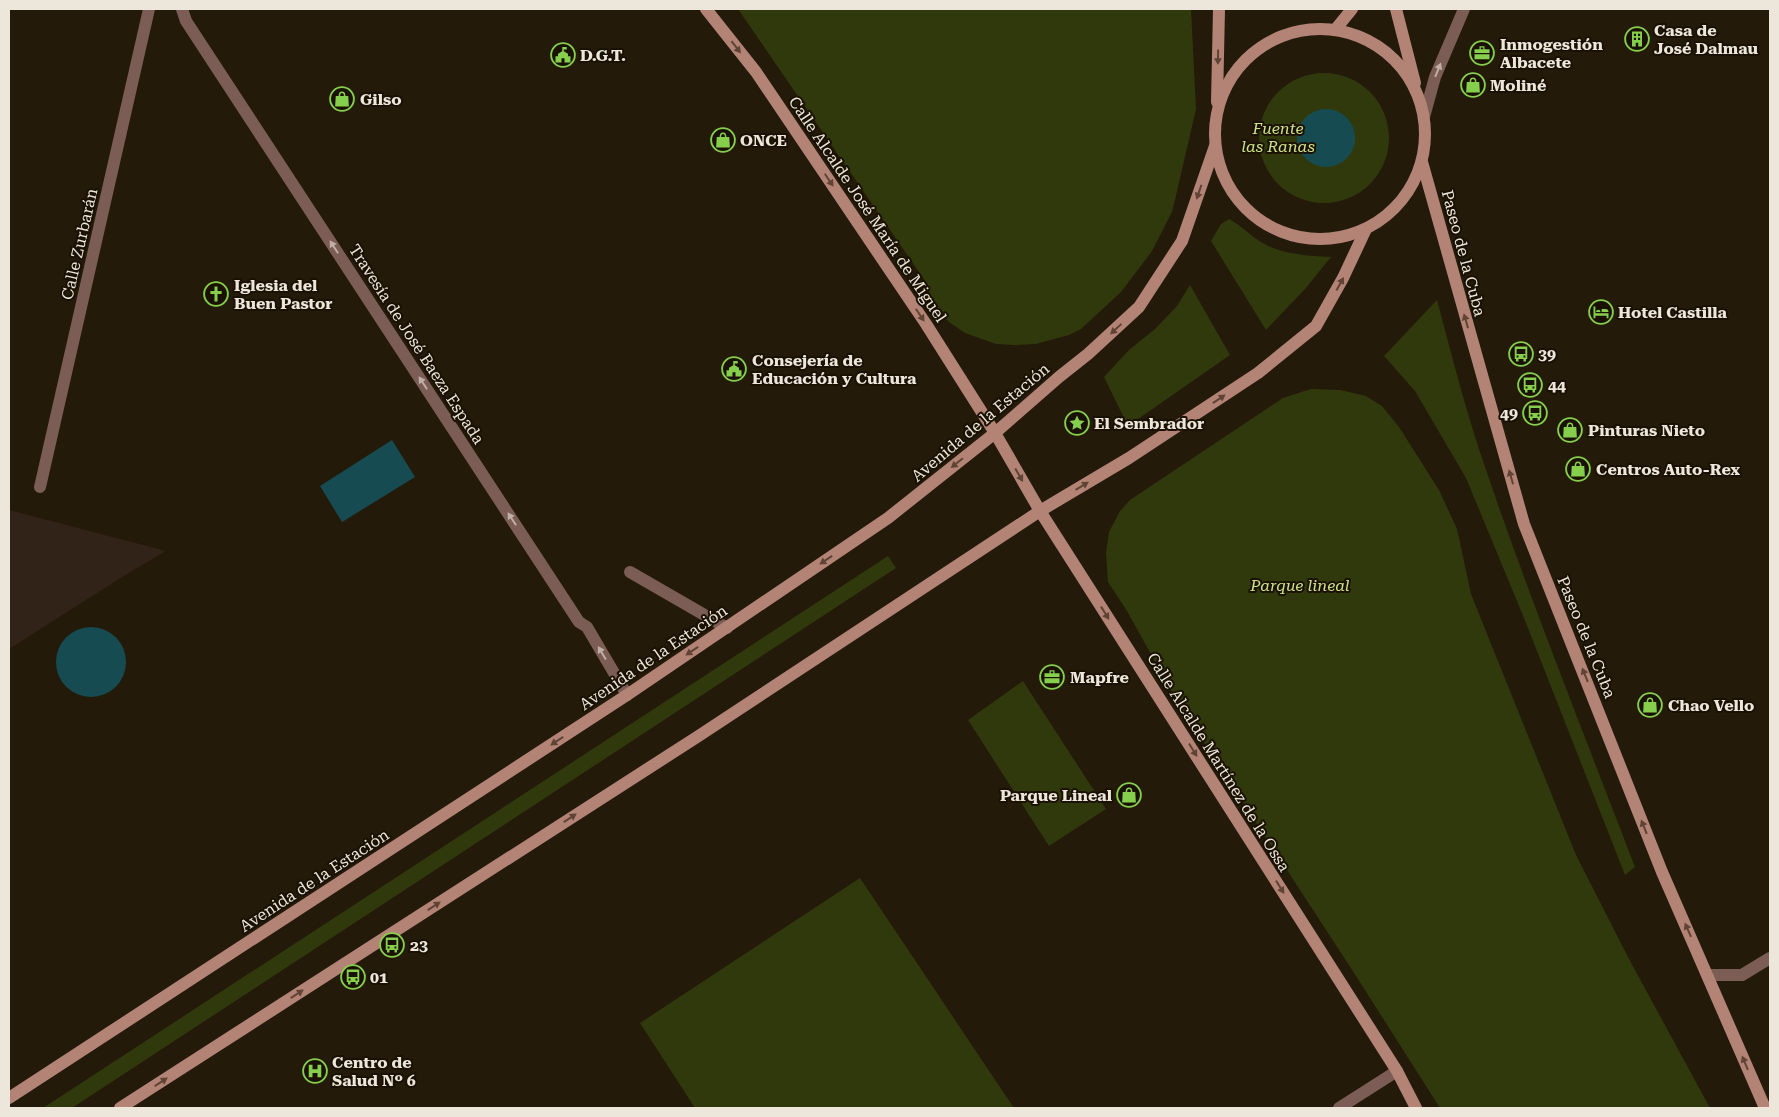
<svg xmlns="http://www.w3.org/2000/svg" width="1779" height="1117" font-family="'Roboto Serif',serif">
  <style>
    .education { fill: #312318 }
    .green { fill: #30390c }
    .water { fill: #164c51 }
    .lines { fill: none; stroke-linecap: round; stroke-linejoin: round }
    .lane { stroke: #7b5d55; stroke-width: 12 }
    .street { stroke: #7b5d55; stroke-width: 12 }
    .secondary { stroke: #b38375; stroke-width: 12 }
    .oneway { fill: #5f4436 }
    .oneway2 { fill: #bfafa5 }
    .labels { text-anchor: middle; stroke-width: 4; stroke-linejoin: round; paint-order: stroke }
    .poi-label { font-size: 16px; font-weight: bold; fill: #ece6db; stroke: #1a1103; text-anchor: start }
    .park-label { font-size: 16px; font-style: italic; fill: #cde385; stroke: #1a1103 }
    .street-label { font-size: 16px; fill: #ece6db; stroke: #1a1103 }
  </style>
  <rect width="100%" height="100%" fill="#231a0a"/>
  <polygon class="education" points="9,510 78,528 166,551 122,577 9,649"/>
  <g class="green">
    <polygon points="738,9 1191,9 1196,109 1175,200 1172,212 1152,251 1121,292 1081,329 1069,335 1036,344 1014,345 996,344 965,333 949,322 928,302 930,288"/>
    <circle cx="1324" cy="138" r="65"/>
    <path d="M1229 219C1243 226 1253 239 1268 246 1288 255 1310 256 1331 257L1305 289 1266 330 1211 241 1221 224Z"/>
    <polygon points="1190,285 1230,355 1128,426 1104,377 1129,350 1155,329 1177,306"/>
    <path d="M1437 300C1452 356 1466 412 1485 467 1531 602 1584 734 1635 867L1625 875 1524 618 1466 478 1415 391 1384 356Z"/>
    <polygon points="1311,389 1340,390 1366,396 1382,406 1399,427 1439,490 1457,529 1471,594 1576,855 1629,959 1710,1108 1440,1108 1356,976 1177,701 1127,611 1108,582 1106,553 1109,532 1120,511 1130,500 1283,398"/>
    <polygon points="888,556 896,568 72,1108 43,1108"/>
    <polygon points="1023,681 1106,809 1049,846 968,720"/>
    <polygon points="860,878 1014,1108 695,1108 640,1023"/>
  </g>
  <g class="water">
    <circle cx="1326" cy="138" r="29"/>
    <polygon points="392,440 415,477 342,522 320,486"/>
    <circle cx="91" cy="662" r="35"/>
  </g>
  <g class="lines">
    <polyline class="lane" points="630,572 727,628"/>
    <g class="street">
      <polyline points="182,9 186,21 579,622 587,627 627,695"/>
      <polyline points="1424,117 1435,77 1464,9"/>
      <polyline points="40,487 149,9"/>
      <polyline points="1708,975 1742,975 1770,958"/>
      <polyline points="1339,1108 1397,1071"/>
    </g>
    <g class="secondary">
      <polyline points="706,9 756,72 926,324 995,433 1040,511 1397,1071 1416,1108"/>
      <polyline points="1396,9 1415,83"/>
      <circle cx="1320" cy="134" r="105"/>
      <polyline points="1335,30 1352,9"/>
      <polyline points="1217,102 1219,9"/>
      <polyline points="1422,162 1524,524 1662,872 1765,1108"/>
      <polyline points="9,1098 627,695 888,518 995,433 1059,377 1088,354 1139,307 1182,241 1215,146"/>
      <polyline points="120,1108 697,737 1040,511 1129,458 1258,373 1316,326 1343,278 1366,229"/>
    </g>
  </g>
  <defs><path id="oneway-solid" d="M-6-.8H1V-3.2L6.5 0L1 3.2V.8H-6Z" transform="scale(1.25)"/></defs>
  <g class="oneway">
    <use href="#oneway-solid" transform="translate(736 47) rotate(52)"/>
    <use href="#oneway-solid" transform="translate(1218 57) rotate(91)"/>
    <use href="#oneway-solid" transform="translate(829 180) rotate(56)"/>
    <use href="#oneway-solid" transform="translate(1199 192) rotate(109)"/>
    <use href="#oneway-solid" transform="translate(1340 284) rotate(-61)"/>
    <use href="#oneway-solid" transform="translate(920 315) rotate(56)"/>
    <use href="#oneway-solid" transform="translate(1466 321) rotate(-106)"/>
    <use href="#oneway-solid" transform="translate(1116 329) rotate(137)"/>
    <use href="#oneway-solid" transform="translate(1219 399) rotate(-34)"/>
    <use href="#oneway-solid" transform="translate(957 463) rotate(141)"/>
    <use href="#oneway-solid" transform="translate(1019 475) rotate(60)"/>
    <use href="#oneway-solid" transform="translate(1511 477) rotate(-106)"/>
    <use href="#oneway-solid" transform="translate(1082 486) rotate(-31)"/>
    <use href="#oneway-solid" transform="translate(826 560) rotate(146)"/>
    <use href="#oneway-solid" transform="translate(1105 613) rotate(58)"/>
    <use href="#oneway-solid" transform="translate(692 651) rotate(146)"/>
    <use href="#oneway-solid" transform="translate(1585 675) rotate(-112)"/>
    <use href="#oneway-solid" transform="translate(557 741) rotate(147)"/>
    <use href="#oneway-solid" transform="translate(1193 750) rotate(58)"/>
    <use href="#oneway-solid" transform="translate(570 818) rotate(-33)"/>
    <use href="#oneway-solid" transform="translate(1644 827) rotate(-112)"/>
    <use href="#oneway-solid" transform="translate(1280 887) rotate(58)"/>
    <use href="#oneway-solid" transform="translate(434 906) rotate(-33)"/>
    <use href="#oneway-solid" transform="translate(1688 930) rotate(-114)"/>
    <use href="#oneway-solid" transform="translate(297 994) rotate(-33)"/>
    <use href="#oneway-solid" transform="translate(1745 1063) rotate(-113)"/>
    <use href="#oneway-solid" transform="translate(161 1082) rotate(-33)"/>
  </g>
  <g class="oneway2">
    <use href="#oneway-solid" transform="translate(1438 70) rotate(-68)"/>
    <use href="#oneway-solid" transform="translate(334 247) rotate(-123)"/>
    <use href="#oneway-solid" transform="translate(423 383) rotate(-123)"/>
    <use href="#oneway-solid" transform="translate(512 519) rotate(-123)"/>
    <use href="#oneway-solid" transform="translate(602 653) rotate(-121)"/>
  </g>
  <defs>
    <g id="building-ring" transform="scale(1.25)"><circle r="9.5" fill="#1a1103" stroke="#85cf4c" stroke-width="1.5"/><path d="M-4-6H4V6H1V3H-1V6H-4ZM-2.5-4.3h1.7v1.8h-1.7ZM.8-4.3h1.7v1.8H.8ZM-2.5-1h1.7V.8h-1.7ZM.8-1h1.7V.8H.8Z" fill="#85cf4c"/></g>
    <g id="office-ring" transform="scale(1.25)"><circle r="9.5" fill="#1a1103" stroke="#85cf4c" stroke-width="1.5"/><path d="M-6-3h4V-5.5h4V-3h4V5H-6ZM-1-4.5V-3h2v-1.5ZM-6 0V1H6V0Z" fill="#85cf4c"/></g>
    <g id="civic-ring" transform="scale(1.25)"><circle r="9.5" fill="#1a1103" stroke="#85cf4c" stroke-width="1.5"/><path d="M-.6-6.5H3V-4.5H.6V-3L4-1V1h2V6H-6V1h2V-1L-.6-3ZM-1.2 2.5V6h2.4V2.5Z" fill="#85cf4c"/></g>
    <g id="shop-ring" transform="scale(1.25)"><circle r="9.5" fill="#1a1103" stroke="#85cf4c" stroke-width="1.5"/><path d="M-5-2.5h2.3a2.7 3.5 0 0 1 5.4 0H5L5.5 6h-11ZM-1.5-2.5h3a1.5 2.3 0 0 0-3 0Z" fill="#85cf4c"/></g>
    <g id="church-ring" transform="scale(1.25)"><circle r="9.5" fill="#1a1103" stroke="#85cf4c" stroke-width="1.5"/><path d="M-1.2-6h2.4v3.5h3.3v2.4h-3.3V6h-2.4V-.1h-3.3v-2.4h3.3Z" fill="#85cf4c"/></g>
    <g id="hotel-ring" transform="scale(1.25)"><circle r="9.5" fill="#1a1103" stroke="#85cf4c" stroke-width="1.5"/><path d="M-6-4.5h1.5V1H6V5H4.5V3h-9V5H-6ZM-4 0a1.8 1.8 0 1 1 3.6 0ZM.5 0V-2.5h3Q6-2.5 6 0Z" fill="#85cf4c"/></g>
    <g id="bus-ring" transform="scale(1.25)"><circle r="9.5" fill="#1a1103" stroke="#85cf4c" stroke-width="1.5"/><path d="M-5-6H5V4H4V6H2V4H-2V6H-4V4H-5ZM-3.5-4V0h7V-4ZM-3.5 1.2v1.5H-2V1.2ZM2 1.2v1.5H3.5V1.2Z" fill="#85cf4c"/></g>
    <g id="sight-ring" transform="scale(1.25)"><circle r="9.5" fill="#1a1103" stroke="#85cf4c" stroke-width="1.5"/><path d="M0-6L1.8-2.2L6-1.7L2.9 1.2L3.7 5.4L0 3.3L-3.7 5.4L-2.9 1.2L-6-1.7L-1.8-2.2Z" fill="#85cf4c"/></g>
    <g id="hospital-ring" transform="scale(1.25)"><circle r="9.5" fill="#1a1103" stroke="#85cf4c" stroke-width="1.5"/><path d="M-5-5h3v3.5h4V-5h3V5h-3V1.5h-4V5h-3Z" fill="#85cf4c"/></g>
  </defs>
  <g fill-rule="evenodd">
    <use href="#building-ring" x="1637" y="39"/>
    <use href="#office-ring" x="1482" y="53"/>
    <use href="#civic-ring" x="563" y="55"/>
    <use href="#shop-ring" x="1473" y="85"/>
    <use href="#shop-ring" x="342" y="99"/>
    <use href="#shop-ring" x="723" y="140"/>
    <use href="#church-ring" x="216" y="294"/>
    <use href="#hotel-ring" x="1601" y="312"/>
    <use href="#bus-ring" x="1521" y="354"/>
    <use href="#civic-ring" x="734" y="369"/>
    <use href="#bus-ring" x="1530" y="385"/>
    <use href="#bus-ring" x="1535" y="413"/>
    <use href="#sight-ring" x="1077" y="423"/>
    <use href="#shop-ring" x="1570" y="430"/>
    <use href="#shop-ring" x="1578" y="469"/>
    <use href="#office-ring" x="1052" y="677"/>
    <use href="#shop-ring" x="1650" y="705"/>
    <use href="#shop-ring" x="1129" y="795"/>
    <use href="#bus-ring" x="392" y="945"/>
    <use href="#bus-ring" x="353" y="977"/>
    <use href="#hospital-ring" x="315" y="1071"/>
  </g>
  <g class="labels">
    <g class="poi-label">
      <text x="1654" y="36">Casa de<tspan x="1654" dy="18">José Dalmau</tspan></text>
      <text x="1500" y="50">Inmogestión<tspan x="1500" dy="18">Albacete</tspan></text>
      <text x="580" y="61">D.G.T.</text>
      <text x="1490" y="91">Moliné</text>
      <text x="360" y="105">Gilso</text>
      <text x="740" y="146">ONCE</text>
      <text x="234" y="291">Iglesia del<tspan x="234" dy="18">Buen Pastor</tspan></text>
      <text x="1618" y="318">Hotel Castilla</text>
      <text x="1538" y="360">39</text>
      <text x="752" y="366">Consejería de<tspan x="752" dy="18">Educación y Cultura</tspan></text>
      <text x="1548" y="391">44</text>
      <text x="1518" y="419" text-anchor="end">49</text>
      <text x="1094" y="429">El Sembrador</text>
      <text x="1588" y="436">Pinturas Nieto</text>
      <text x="1596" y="475">Centros Auto-Rex</text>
      <text x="1070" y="683">Mapfre</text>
      <text x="1668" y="711">Chao Vello</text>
      <text x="1112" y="801" text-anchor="end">Parque Lineal</text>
      <text x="410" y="951">23</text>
      <text x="370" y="983">01</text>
      <text x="332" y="1068">Centro de<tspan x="332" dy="18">Salud Nº 6</tspan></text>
    </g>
    <g class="park-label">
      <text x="1278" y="134">Fuente<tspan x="1278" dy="18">las Ranas</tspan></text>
      <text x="1300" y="591">Parque lineal</text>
    </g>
    <g class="street-label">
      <text transform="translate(868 209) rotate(56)" y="6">Calle Alcalde José María de Miguel</text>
      <text transform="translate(79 244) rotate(-77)" y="6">Calle Zurbarán</text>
      <text transform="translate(1464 253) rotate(75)" y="6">Paseo de la Cuba</text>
      <text transform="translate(417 344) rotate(57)" y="6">Travesía de José Baeza Espada</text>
      <text transform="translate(980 422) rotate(-40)" y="6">Avenida de la Estación</text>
      <text transform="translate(1587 637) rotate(68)" y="6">Paseo de la Cuba</text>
      <text transform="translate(653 657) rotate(-34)" y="6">Avenida de la Estación</text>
      <text transform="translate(1219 762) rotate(58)" y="6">Calle Alcalde Martínez de la Ossa</text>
      <text transform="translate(314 880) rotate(-33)" y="6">Avenida de la Estación</text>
    </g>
  </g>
  <rect width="1779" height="1117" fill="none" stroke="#ece6db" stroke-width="20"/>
</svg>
